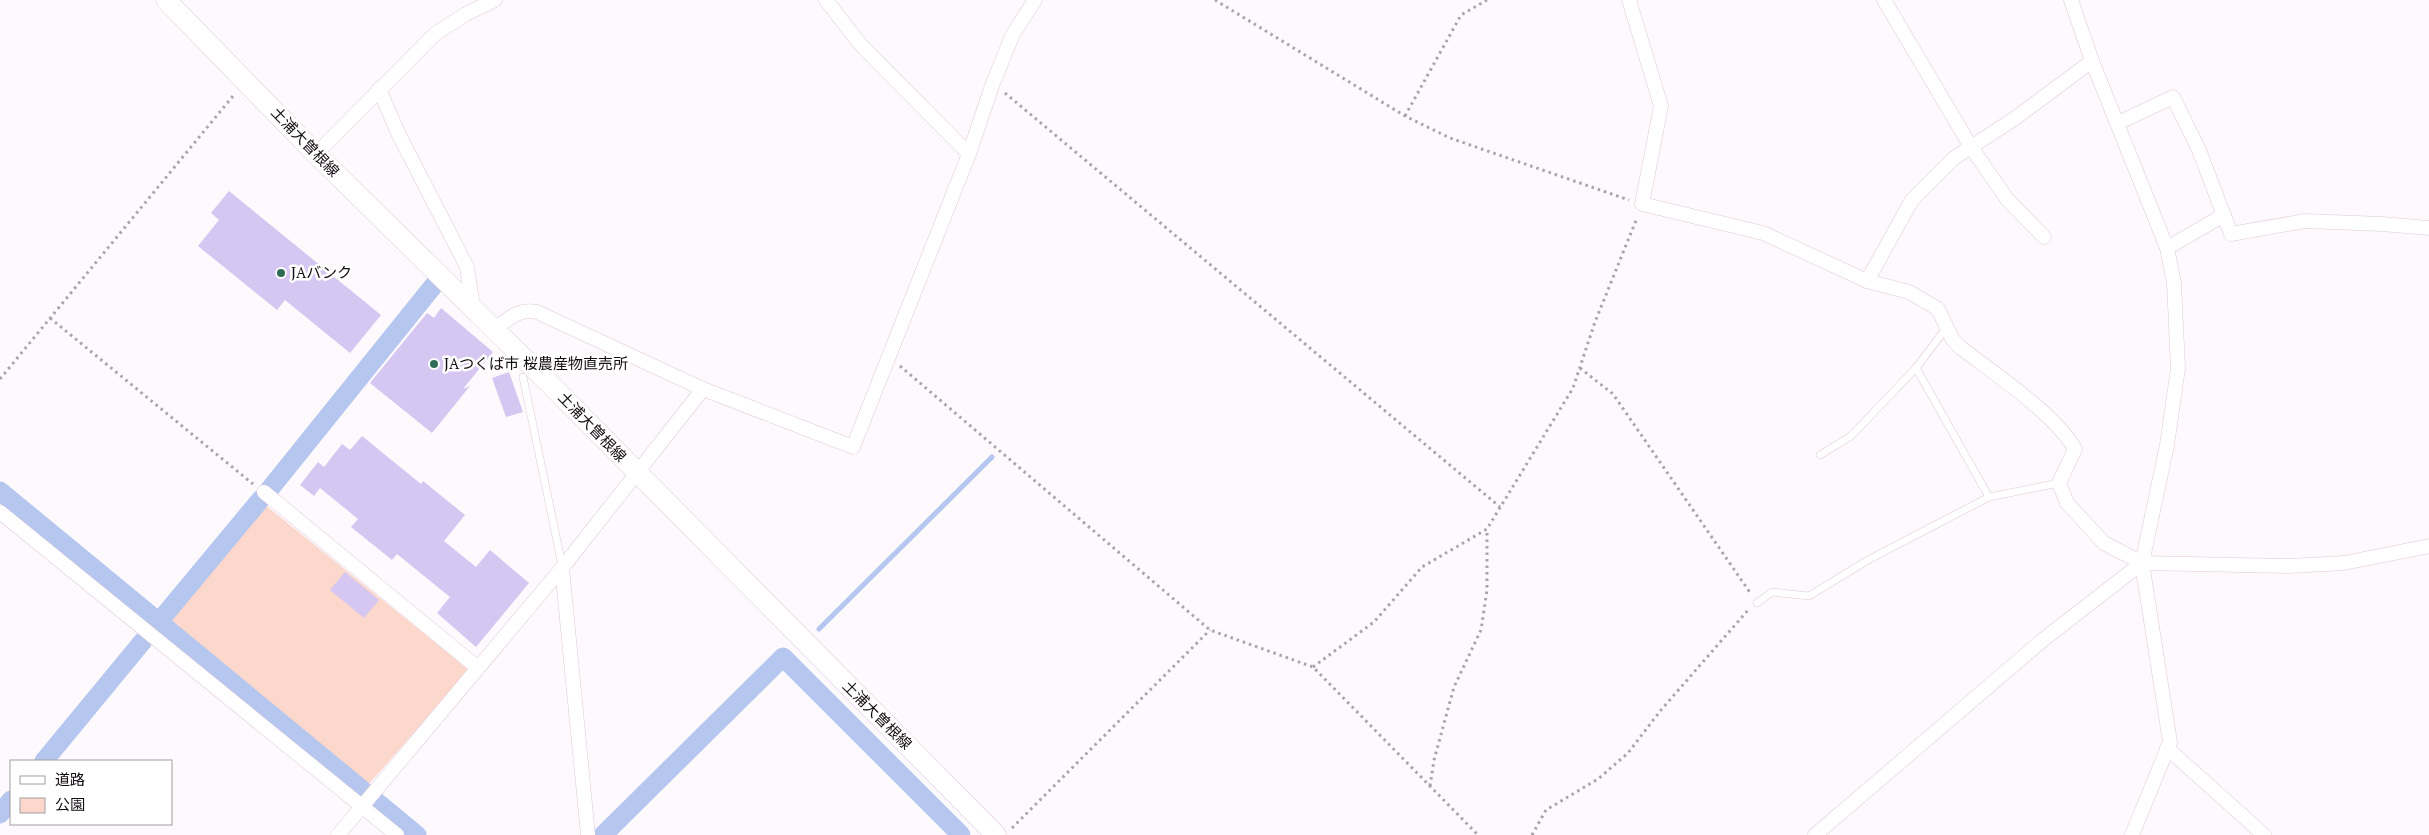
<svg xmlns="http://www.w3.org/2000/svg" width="2429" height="835" font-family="'PT Serif','Noto Sans JP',serif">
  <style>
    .green { fill: #fbd7cc }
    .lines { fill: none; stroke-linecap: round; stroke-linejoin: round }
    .stream { stroke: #b5c6ef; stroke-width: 5 }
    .canal { stroke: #b5c6ef; stroke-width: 19 }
    .building { fill: #d5c7f2 }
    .service-casing { stroke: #dfc9db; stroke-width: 8 }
    .minor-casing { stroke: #dfc9db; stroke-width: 15 }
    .secondary-casing { stroke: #dfc9db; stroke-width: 21 }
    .path { stroke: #aaa4a9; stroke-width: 3; stroke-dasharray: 2.5 4; stroke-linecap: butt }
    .service { stroke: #fff; stroke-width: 7 }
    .minor { stroke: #fff; stroke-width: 14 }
    .secondary { stroke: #fff; stroke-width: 20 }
    .poi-dot { fill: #2f6c58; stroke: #fff; stroke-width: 2 }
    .labels { text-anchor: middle; stroke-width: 5; stroke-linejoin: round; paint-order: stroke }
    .street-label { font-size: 15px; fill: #130c12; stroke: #fff }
    .poi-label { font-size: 15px; fill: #130c12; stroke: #fff; text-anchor: start }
  </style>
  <rect width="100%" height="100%" fill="#fef9fd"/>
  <polygon class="green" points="264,504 469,670 368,785 166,622"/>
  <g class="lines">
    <polyline class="stream" points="819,629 992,457"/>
    <g class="canal">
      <polyline points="269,490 434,285"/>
      <polyline points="0,491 417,835"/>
      <polyline points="157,624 261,499"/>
      <polyline points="44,761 143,641"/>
      <polyline points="0,814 11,800"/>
      <polyline points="603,835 783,657 961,835"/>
    </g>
  </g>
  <g class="building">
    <polygon points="229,191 381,315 350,353 285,300 277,310 198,246 219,220 211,213"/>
    <polygon points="441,308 493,352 463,389 470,386 432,433 370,383 427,313 434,318"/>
    <polygon points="509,372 523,412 506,417 492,378"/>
    <polygon points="362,436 421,484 423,481 465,515 444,541 476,567 490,550 529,583 476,647 437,613 450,597 397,554 392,560 351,527 358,519 320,488 314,496 300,485 318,462 324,467 342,444 350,450"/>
    <polygon points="345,572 379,600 364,618 330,590"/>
  </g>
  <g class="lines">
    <g class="service-casing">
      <g id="service">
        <polyline points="1916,368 1989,497"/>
        <polyline points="523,377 562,565"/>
        <polyline points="1820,455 1851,436 1916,368 1947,327"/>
        <polyline points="1757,603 1772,592 1809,596 1868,560 1989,497 2059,483"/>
      </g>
    </g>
    <g class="minor-casing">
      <g id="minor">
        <polyline points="826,0 860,44 969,154"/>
        <path d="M1629 0 1661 106 1642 204 1763 233 1867 281 1909 292 1938 309 1953 340 1961 348C1995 374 2054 413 2075 449L2059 483 2067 503 2104 543 2142 563 2289 566 2344 563 2429 546"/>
        <polyline points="1884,0 1971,147 2007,199 2044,237"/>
        <polyline points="2071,0 2092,61 2167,248 2174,283 2178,368 2167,445 2142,563 2170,742 2132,835"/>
        <polyline points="379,89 398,133 467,267 473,308"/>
        <polyline points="2118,123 2173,97 2199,150 2231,234 2305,221 2382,224 2429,228"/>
        <polyline points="316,154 435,34 466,14 495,0"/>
        <polyline points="2167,248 2224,215"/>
        <polyline points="1867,281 1912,200 1954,158 2014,119 2092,61"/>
        <path d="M494 330C508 319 518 308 537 312L703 389 853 447 969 154 993 83 1013 34 1035 0"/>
        <polyline points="264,492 478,668"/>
        <polyline points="0,512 397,835"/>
        <polyline points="562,568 588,835"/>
        <polyline points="2167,748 2264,835"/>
        <polyline points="338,835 562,568 703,389"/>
        <polyline points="1815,835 2044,639 2142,563"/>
      </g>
    </g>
    <g class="secondary-casing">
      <polyline id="secondary" points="166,0 316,154 547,381 996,835"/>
    </g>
    <g class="path">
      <polyline points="1215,0 1405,116 1450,138 1629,200"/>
      <polyline points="1005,93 1500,507"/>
      <polyline points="1405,116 1461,15 1487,0"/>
      <polyline points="50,318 253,484"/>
      <polyline points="900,366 1210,630 1313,667 1478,835"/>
      <polyline points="1580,368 1613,394 1751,594"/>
      <polyline points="0,379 233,96"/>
      <polyline points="1313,667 1374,622 1422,567 1487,529 1573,388 1595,322 1637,218"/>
      <polyline points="1430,786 1434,760 1454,687 1481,630 1487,590 1487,530"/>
      <polyline points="1012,828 1210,630"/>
      <polyline points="1532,835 1546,810 1598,779 1628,753 1661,710 1749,609"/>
    </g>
    <use href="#service" class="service"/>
    <use href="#minor" class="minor"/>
    <use href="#secondary" class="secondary"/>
  </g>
  <g class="poi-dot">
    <circle cx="281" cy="273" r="5"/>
    <circle cx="434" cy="364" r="5"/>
  </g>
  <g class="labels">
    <g class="street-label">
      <text transform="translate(305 142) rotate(46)" y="5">土浦大曽根線</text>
      <text transform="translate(592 427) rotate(46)" y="5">土浦大曽根線</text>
      <text transform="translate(877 715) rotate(45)" y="5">土浦大曽根線</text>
    </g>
    <g class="poi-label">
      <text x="291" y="278">JAバンク</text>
      <text x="444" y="369">JAつくば市 桜農産物直売所</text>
    </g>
  </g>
  <rect x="10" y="760" width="162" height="65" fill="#ffffff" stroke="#a19ea0"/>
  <rect x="20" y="776" width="25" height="8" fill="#ffffff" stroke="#a19ea0"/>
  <text x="55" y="785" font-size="15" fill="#130c12">道路</text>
  <rect x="20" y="798" width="25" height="15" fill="#fbd7cc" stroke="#a19ea0"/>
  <text x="55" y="810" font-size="15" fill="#130c12">公園</text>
</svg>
